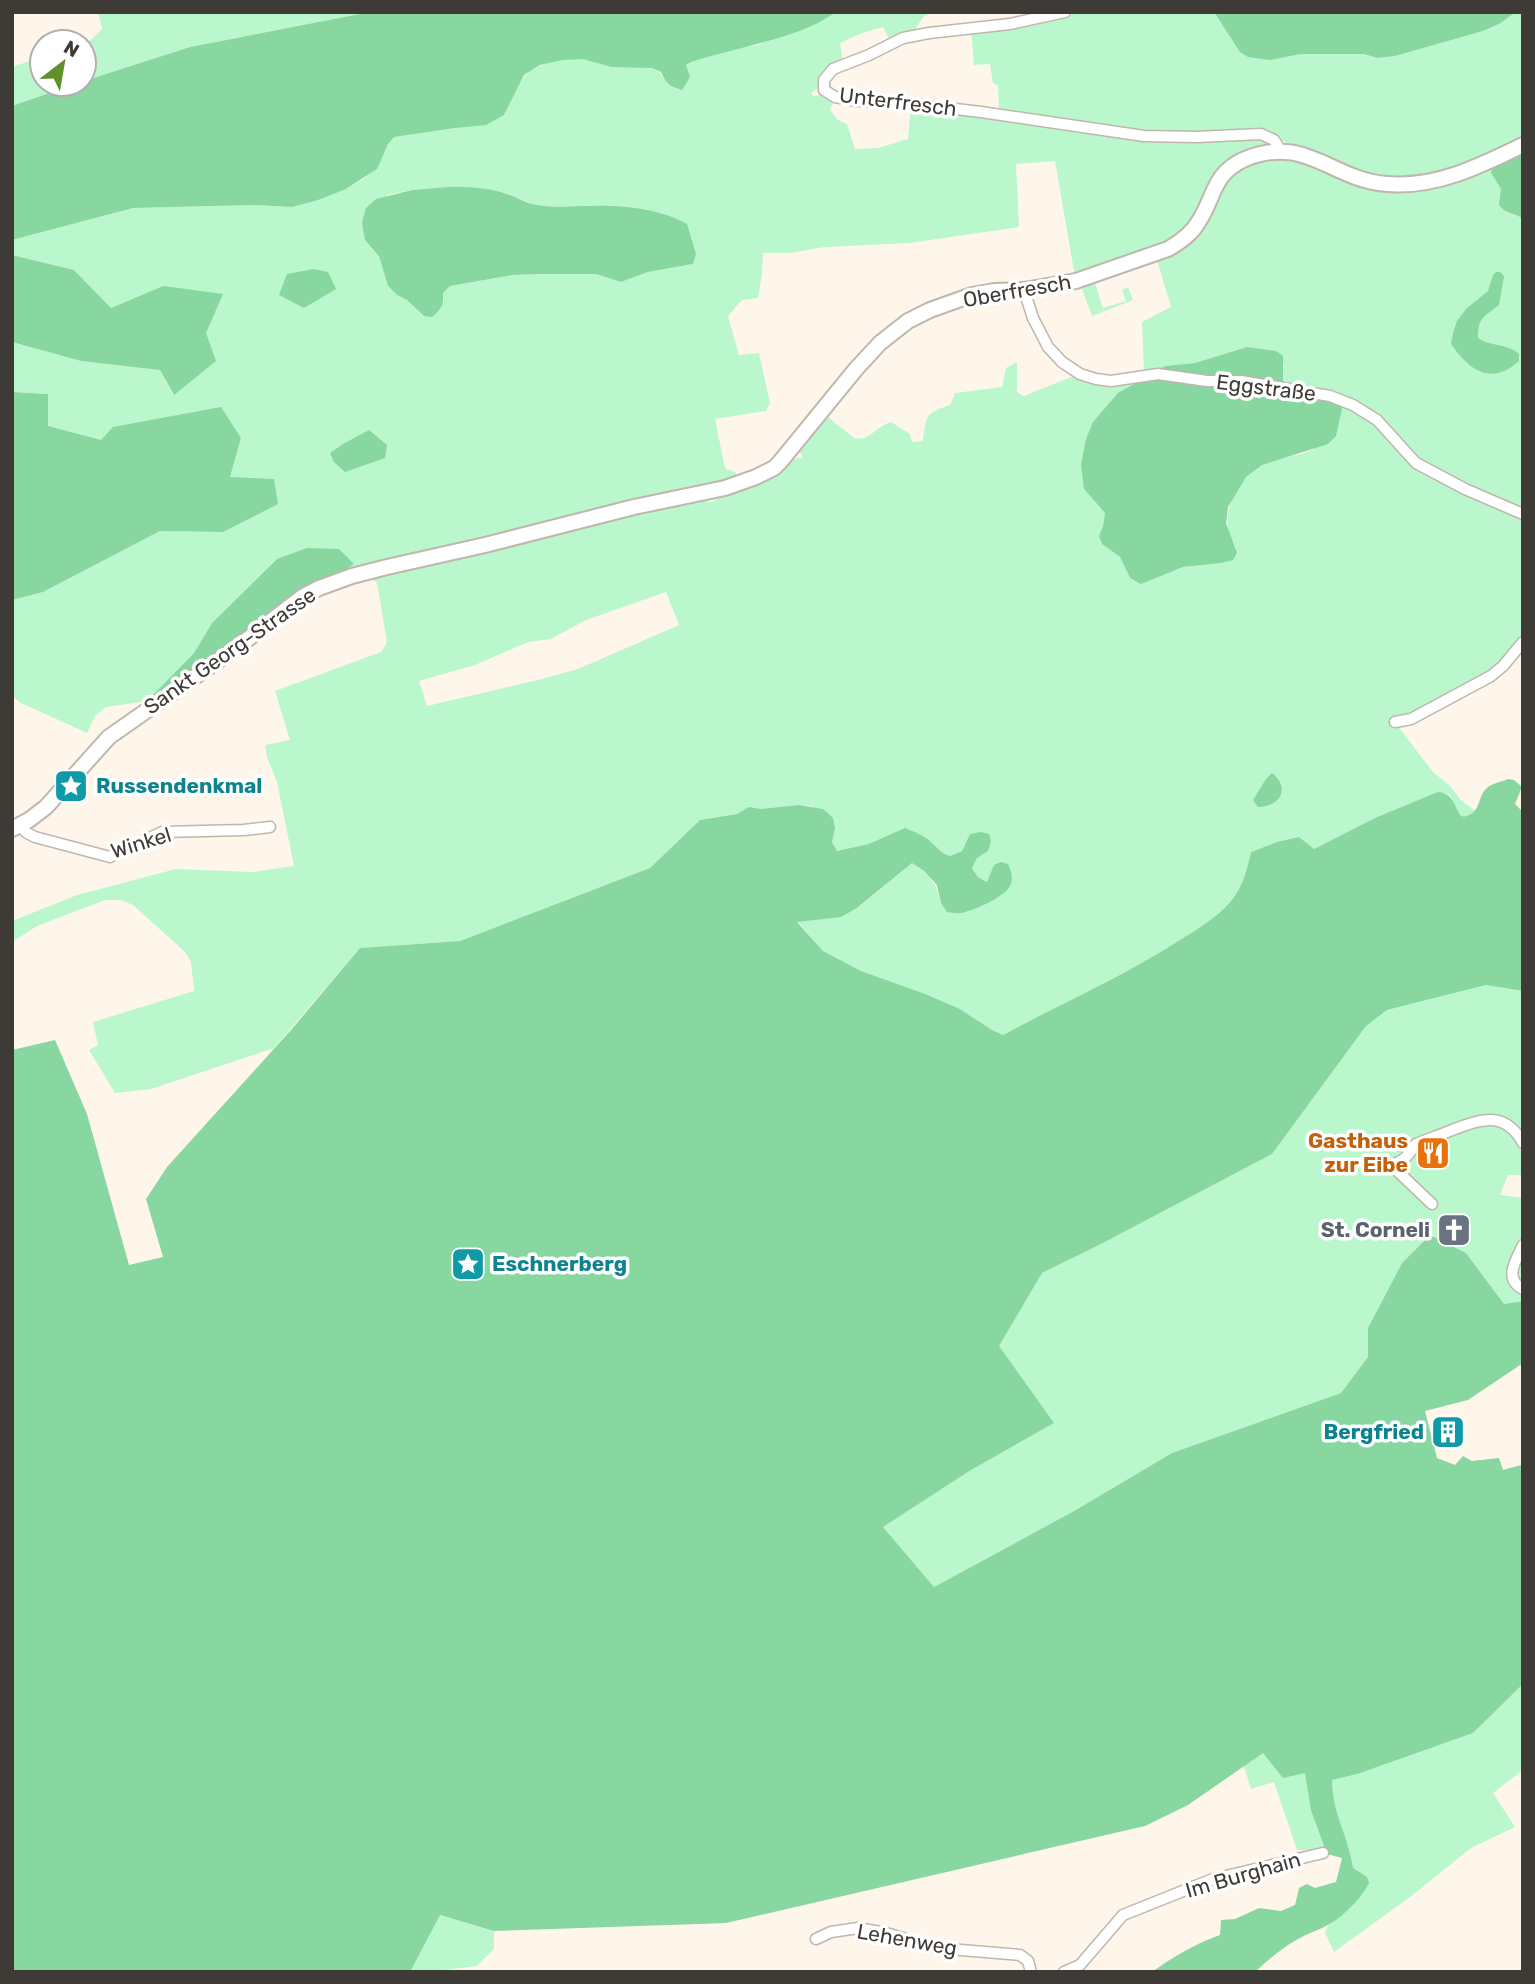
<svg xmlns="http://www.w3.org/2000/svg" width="1535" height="1984" font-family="Rubik,sans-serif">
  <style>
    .green { fill: #bbf7cc; fill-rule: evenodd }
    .forest { fill: #88d6a0 }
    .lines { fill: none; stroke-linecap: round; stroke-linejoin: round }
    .street-casing { stroke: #bfb7ad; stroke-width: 13 }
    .secondary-casing { stroke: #bfb7ad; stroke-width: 18 }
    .street { stroke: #fff; stroke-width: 10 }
    .secondary { stroke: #fff; stroke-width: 14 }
    .labels { text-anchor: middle; stroke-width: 7; stroke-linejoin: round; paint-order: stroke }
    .street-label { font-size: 21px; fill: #3e3a36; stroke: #fff }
    .culture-label { font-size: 21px; font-weight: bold; fill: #0d838f; stroke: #fff; text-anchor: start }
    .food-label { font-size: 21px; font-weight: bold; fill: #c56008; stroke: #fff; text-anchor: end }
    .worship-label { font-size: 21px; font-weight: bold; fill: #5b616d; stroke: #fff; text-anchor: end }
  </style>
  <rect width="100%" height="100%" fill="#fef6eb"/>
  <g class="green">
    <polygon points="98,12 370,12 190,47 84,81 84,43 91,40 102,29"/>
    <path d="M836 12H934L923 17 913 33 891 42 883 27 862 33 840 43 843 62 817 89 811 93 813 96 822 95 834 99 830 110 838 120 847 124 855 149 878 148 908 139 911 106 1144 138 1254 135 1272 144 1271 146 1244 156 1177 239 1075 277 1055 161 1016 164 1019 227 909 243 825 247 790 253H763L762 274 758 298 742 300 728 316 739 355 759 353 770 403 766 411 715 419 725 468 735 472 739 481 485 543 341 572 353 564 277 559 212 623 194 653 147 701 106 707 95 716 87 733 19 702 12 695V600L43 592 160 531 223 532 230 477 241 438 101 440 47 426 48 394 12 392V342L81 361 160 370 173 395 163 286 111 308 74 270 12 255V240L133 208 253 205 292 207 346 189 362 180 376 169 388 144 393 137 455 128 504 115C510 105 519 79 528 73 543 62 566 56 585 59 594 61 602 65 611 67 631 69 654 59 665 80L686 69V65L691 62 724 51 757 45 810 27ZM448 187 506 193 534 205 565 207 594 206 629 207 693 264 648 272 621 282 596 274H541L513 275 450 286 443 293 444 301 424 316 407 300 397 295 388 286 379 256 387 195 412 190Z"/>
    <polygon points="1071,12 1214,12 1221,23 1280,58 1301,54 1364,54 1377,58 1395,56 1483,31 1499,24 1516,12 1523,12 1523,142 1439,177 1379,180 1292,146 1269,133 1144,133 999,111 998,86 993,83 990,64 974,65 971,30 1048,19"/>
    <polygon points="42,57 42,84 75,84 12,106 12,67"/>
    <polygon points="1288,156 1378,185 1492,164 1491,173 1501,189 1506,213 1520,216 1523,219 1523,511 1466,486 1419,461 1366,410 1286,387 1283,380 1284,365 1247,347 1195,363 1165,366 1154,372 1144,372 1142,322 1171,307 1156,257 1211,211 1213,211 1215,207 1212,202 1219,186 1248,162"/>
    <polygon points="1094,280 1103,308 1126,301 1122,290 1128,287 1133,300 1092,316 1082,289 1083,284"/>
    <path d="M1017 362V390L1018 393 1024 396 1076 375 1144 378 1105 410 1093 422 1084 489 1105 513 1103 526 1099 536 1102 544 1120 557 1130 578 1141 583 1183 567 1221 563 1236 548C1216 520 1234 480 1262 465 1275 458 1305 455 1314 449 1324 442 1340 416 1343 404L1375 422 1401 452 1405 459 1414 466 1523 516V639L1490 674 1427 708 1394 721 1433 772 1449 785 1461 800 1475 811C1457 826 1458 806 1449 794L1375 818 1314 849 1277 842 1251 852C1247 869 1243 887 1231 901 1216 919 1194 931 1175 943 1120 978 1060 1004 1003 1035L992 1030 960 1009 861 971 823 951 797 921 841 916 858 908 912 863C930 875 936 882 941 903L988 882 978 877 972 867 977 858 965 843 962 851 950 856C937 851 932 838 918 834 902 828 884 839 870 844 860 848 848 849 837 851L832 842 835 829 812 806 799 805 760 809 749 808 737 814 700 820 650 868 460 941 360 948 274 1048 151 1089 115 1093 89 1050 98 1045 93 1022 194 991 191 962 185 952 133 905 121 900H105L37 926 12 942V921L77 895 176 869 252 872 294 866 277 782 267 757 265 745 290 740 275 691 381 652 387 642 377 583 369 577 634 509 703 499 708 502H712L788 459 802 458V454L795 452 824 414 854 438C869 442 878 425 891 422L910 434 912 442 923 441C926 416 924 414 950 405L955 393 1002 387 1006 368ZM666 592 679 625 578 669 538 680 427 706 419 681 475 665 528 642 551 639 586 620Z"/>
    <polygon points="1486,985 1523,991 1523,1175 1508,1175 1500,1195 1523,1198 1523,1301 1504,1304 1466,1253 1430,1235 1402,1263 1368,1328 1368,1357 1341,1393 1172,1453 1074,1511 934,1587 883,1527 971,1470 1054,1423 998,1346 1042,1273 1101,1244 1272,1154 1366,1026 1387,1010"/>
    <polygon points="1523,1684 1523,1770 1493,1793 1515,1827 1471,1848 1410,1897 1334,1952 1325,1933 1328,1925 1348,1909 1353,1868 1345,1850 1297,1850 1274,1782 1251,1789 1242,1760 1263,1753 1473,1733"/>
    <polygon points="439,1915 494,1931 494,1949 477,1966 429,1972 410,1972"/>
  </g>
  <g class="forest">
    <path d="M370 12H836C827 18 817 24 807 28 769 43 729 50 691 62L686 65 690 77 682 90 671 86 665 80 661 72 652 68 611 67 583 59 562 60 540 65 524 75 504 115 486 125 455 128 394 137 388 144 377 169 346 189 318 200 292 207 253 205 133 208 12 240V106L75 84H84V81L190 47Z"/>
    <polygon points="1214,12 1516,12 1499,24 1483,31 1395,56 1377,58 1364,54 1301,54 1270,60 1248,57 1240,52"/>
    <path d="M1523 149V219C1513 211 1509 217 1499 205L1501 189 1491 173 1492 164Z"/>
    <path d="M448 187C468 187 487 187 507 194 517 197 527 204 537 205 556 208 573 206 592 206 623 205 660 209 687 224L696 254 693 264 648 272 621 282 596 274H541L513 275 450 286 443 293C444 305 441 310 432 317L424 316 407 300 397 295 388 286 379 256 365 240 362 223 366 208 376 199 412 190Z"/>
    <polygon points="12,255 74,270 111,308 163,286 223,294 206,333 216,361 174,395 160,370 81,361 12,342"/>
    <polygon points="314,269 328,272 336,289 304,308 279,295 287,274"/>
    <path d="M1496 272H1500L1504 276 1499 305C1484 317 1478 317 1478 338 1491 347 1507 343 1519 354V361C1491 386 1470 371 1451 344L1453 333 1457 321 1466 309 1488 291 1493 275Z"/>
    <polygon points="1247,347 1276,351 1283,356 1283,380 1288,393 1317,397 1343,404 1336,436 1328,444 1262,465 1246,477 1228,507 1226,523 1237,553 1233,560 1221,563 1183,567 1141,584 1130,578 1120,557 1102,544 1099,536 1103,526 1105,513 1084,489 1081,465 1086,439 1093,422 1118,393 1165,366 1195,363"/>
    <polygon points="12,392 48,394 48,426 101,440 113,427 221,407 241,438 230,477 274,479 278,504 223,532 160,531 43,592 12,600"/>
    <polygon points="369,430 387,445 385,458 345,472 334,462 330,453 343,444"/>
    <polygon points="307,548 339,549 354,564 306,595 260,621 208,660 147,701 194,653 212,623 277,559"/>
    <path d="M1272 773C1291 788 1280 807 1258 807L1253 800 1266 779Z"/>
    <path d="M1508 779 1514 780 1522 787 1515 804 1523 812V991L1486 985 1387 1010 1366 1026 1272 1154 1101 1244 1042 1273 999 1346 1054 1423 971 1470 883 1527 934 1587 1074 1511 1172 1453 1341 1393 1368 1357V1328L1402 1263 1430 1235 1466 1253 1504 1304 1523 1301V1363L1468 1400 1425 1411 1437 1458 1455 1465 1463 1456 1472 1461 1499 1458 1503 1470 1521 1465 1523 1452V1684L1473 1733 1357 1774 1332 1780C1332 1813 1348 1835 1353 1868L1367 1877 1369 1883C1361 1899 1342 1918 1326 1926 1317 1931 1308 1933 1300 1938 1283 1947 1269 1959 1255 1972H1152C1174 1956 1195 1944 1220 1935L1221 1920 1235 1919 1259 1908 1281 1911 1295 1905 1299 1888 1307 1884 1315 1888 1336 1882 1342 1858 1327 1854 1311 1810 1305 1773 1283 1778 1263 1753 1188 1805 1145 1826 726 1923 494 1931 440 1915 410 1972H12V1050L55 1040 87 1114 129 1265 163 1257 146 1199 167 1167 291 1030 360 948 460 941 650 868 700 820 737 814 749 807 760 809 799 805 823 809 833 818 835 829 832 842 837 851 869 844 905 828C914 832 924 835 931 842 938 848 941 853 950 856L962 851 970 834 981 832 989 834 991 841 988 851 977 858 972 868 978 877 987 882 994 865 1001 862 1008 864C1011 871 1014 878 1010 886 1004 897 977 909 965 912 959 914 953 913 947 912L941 903 937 885 924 871 912 863 857 908 841 917 797 922 823 951 861 971 925 994 960 1009 992 1030 1003 1035C1060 1004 1120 978 1175 943 1194 931 1216 919 1231 901 1243 887 1247 869 1251 852L1277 842 1299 837 1314 849 1375 818 1438 792C1461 794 1453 823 1469 815 1481 810 1478 795 1487 788 1492 783 1502 782 1508 779Z"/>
  </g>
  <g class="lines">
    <g class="street-casing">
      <g id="street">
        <polyline points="1065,12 1010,24 929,33 903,38 869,55 833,69 824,80 824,90 835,97 857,101 905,103 981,112 1144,136 1196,137 1261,134 1274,140 1281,151"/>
        <polyline points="1024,290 1033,318 1048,347 1062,362 1080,374 1096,379 1111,381 1158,374 1207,381 1241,381 1330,396 1353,405 1377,420 1416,463 1465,489 1523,514"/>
        <polyline points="1395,722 1411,719 1491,676 1503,666 1523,642"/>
        <polyline points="19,825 27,833 35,837 110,857 162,832 244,830 270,827"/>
        <path d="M1432 1204 1391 1165C1405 1161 1408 1155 1416 1144 1428 1139 1440 1135 1452 1130 1481 1119 1505 1110 1523 1143"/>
        <path d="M1523 1245C1516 1260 1503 1279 1523 1289"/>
        <polyline points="816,1939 831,1932 858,1928 886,1933 937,1948 1020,1955 1028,1961 1031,1972"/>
        <polyline points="1064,1972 1080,1965 1123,1915 1213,1879 1323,1853"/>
      </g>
    </g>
    <g class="secondary-casing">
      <path id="secondary" d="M12 829 29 820 46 807 109 737 236 648 302 597 319 588 352 576 387 567 485 545 634 507 725 488 756 477 774 468 780 462 856 369 880 343 908 321 930 310 972 295 994 291 1024 290 1076 281 1168 249C1180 242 1192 234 1199 221 1215 196 1213 173 1245 159 1306 134 1331 180 1387 184 1436 188 1480 166 1523 145"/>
    </g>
    <use href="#street" class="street"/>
    <use href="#secondary" class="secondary"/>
  </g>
  <defs>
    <g id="sight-square" transform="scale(1.75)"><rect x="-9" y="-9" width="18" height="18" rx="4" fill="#0f9aa8" stroke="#fff"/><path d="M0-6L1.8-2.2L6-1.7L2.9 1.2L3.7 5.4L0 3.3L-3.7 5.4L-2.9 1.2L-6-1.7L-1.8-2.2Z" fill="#fff"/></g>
    <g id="restaurant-square" transform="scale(1.75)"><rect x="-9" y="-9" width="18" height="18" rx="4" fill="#e8710a" stroke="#fff"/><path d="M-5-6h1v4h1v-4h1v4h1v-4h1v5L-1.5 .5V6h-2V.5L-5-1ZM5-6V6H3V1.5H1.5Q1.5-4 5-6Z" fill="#fff"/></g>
    <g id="church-square" transform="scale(1.75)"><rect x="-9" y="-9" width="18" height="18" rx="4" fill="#6b7280" stroke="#fff"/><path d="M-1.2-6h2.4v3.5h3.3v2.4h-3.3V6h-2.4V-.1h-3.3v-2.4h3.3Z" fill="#fff"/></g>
    <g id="building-square" transform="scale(1.75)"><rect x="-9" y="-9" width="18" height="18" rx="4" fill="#0f9aa8" stroke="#fff"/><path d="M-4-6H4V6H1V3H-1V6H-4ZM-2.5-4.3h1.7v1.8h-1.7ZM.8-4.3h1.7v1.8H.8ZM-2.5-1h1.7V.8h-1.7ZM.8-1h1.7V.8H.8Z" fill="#fff"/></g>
  </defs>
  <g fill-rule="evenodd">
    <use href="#sight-square" x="71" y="786"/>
    <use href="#restaurant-square" x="1433" y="1153"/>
    <use href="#church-square" x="1454" y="1230"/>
    <use href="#sight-square" x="468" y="1264"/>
    <use href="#building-square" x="1448" y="1432"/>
  </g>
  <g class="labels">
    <g class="street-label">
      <text transform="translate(898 102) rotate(7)" y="7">Unterfresch</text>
      <text transform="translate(1017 291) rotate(-10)" y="7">Oberfresch</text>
      <text transform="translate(1266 388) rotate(7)" y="7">Eggstraße</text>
      <text transform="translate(230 651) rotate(-35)" y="7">Sankt Georg-Strasse</text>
      <text transform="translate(141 843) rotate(-17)" y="7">Winkel</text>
      <text transform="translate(1243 1875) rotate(-16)" y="7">Im Burghain</text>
      <text transform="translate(907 1940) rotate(10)" y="7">Lehenweg</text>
    </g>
    <g class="culture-label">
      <text x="96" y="793">Russendenkmal</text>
      <text x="492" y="1271">Eschnerberg</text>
      <text x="1424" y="1439" text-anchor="end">Bergfried</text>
    </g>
    <g class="food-label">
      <text x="1408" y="1148">Gasthaus<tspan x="1408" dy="24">zur Eibe</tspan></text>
    </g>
    <g class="worship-label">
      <text x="1430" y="1237">St. Corneli</text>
    </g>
  </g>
  <rect width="1535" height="1984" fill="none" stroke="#3e3a36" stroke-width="28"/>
  <g transform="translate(63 63) rotate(31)"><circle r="33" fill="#ffffff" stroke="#b2b0af" stroke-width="2"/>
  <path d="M0-5L12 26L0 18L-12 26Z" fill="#5f9128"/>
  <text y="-10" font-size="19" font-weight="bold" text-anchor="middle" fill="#3e3a36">N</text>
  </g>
</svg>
